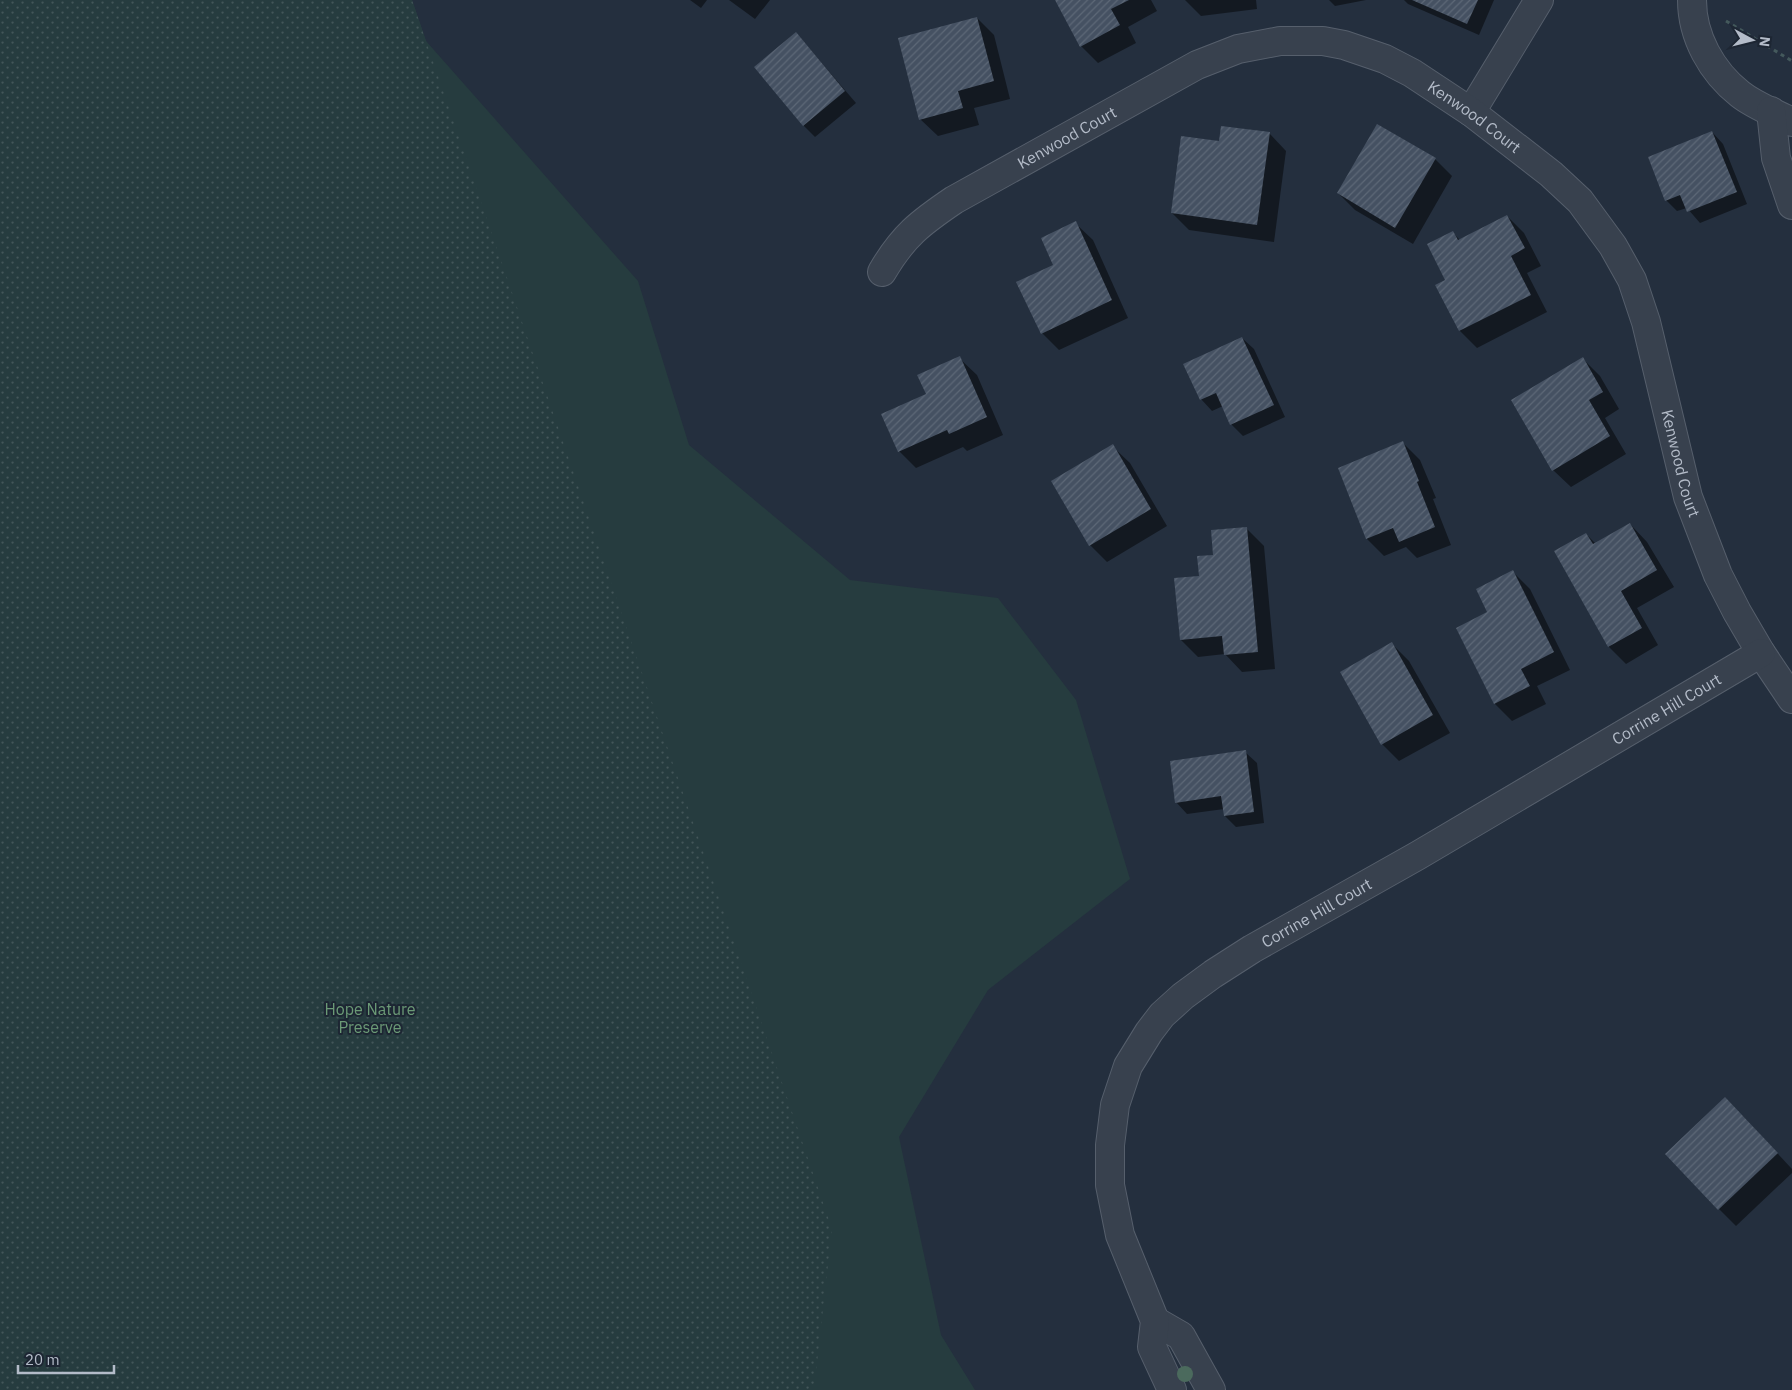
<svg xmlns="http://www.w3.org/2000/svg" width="1792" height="1390" font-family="'IBM Plex Sans',sans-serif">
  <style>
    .green { fill: #263c3f }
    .park { fill: url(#park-dots) }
    .shadow { fill: #0007 }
    .building { fill: url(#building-hatch) }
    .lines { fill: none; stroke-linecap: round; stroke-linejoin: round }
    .minor-casing { stroke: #565f6c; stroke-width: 30 }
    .path { stroke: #44595c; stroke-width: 3; stroke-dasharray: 4 4; stroke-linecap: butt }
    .minor { stroke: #38414e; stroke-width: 28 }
    .tree { fill: #4b6a5d }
    .labels { text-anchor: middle; stroke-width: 4; stroke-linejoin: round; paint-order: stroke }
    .street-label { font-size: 16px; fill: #b4bcc9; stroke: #1d2633 }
    .park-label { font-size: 16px; fill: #6b9a76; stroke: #1d2633 }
  </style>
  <defs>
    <pattern id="park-dots" width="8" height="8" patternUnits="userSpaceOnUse" patternTransform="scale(1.25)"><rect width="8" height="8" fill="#263c3f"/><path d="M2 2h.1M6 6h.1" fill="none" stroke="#435659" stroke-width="1.8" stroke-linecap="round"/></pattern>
    <pattern id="building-hatch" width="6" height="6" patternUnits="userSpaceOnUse" patternTransform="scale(1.25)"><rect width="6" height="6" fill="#455162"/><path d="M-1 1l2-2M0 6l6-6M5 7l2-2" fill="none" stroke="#5d6877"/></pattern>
  </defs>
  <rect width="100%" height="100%" fill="#242f3e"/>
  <polygon class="green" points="0,0 412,0 426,41 638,281 689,445 850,580 998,598 1076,700 1130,879 988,990 899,1137 941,1335 975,1390 0,1390"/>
  <polygon class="park" points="0,0 412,0 832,1229 814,1390 0,1390"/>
  <g class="shadow">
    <polygon points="690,0 707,0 701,8"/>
    <polygon points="729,0 770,0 755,19"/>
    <polygon points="1057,0 1151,0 1157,11 1128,27 1136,43 1098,63 1081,46"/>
    <polygon points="1185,0 1256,0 1257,9 1201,16"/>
    <polygon points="1329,0 1366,0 1335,6"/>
    <polygon points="1404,0 1494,0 1479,35 1408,4"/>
    <polygon points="977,18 994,35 1010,99 974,108 979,125 938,136 920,119"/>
    <polygon points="796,33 856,103 815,137 804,126 756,67"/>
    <polygon points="1712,132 1723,144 1747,204 1700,223 1687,208 1677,211 1666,200"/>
    <polygon points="1269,133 1286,151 1274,242 1189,230 1172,213 1220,142"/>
    <polygon points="1435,159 1452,176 1413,244 1355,210 1338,193"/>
    <polygon points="1507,216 1524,233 1541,266 1527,273 1547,312 1477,348 1460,331 1437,286 1447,281 1453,233 1460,240"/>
    <polygon points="1075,223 1093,240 1128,318 1059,350 1042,333 1054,266"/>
    <polygon points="1242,338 1254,349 1285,417 1243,436 1232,425 1223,406 1212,411 1201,399"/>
    <polygon points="959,358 977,375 1003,435 967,451 963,447 916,468 899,451 927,394"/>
    <polygon points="1583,359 1600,376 1619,409 1605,418 1626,454 1571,487 1553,470"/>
    <polygon points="1403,443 1420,460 1436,498 1433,499 1451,545 1417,558 1406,547 1384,556 1367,539"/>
    <polygon points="1112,446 1130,463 1167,526 1107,562 1090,545"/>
    <polygon points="1630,524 1647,542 1674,587 1637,608 1658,645 1626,664 1609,647 1555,551 1586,534 1596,544"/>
    <polygon points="1247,529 1264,546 1275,669 1242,672 1225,654 1198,657 1181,640 1200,577 1214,556"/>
    <polygon points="1513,572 1530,589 1570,670 1537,686 1546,704 1512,721 1495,704 1458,628 1488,613"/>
    <polygon points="1392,644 1409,661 1450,733 1399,761 1382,744"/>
    <polygon points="1245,752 1257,763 1264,823 1236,827 1225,816 1224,809 1187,814 1176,802"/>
    <polygon points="1742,1115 1792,1169 1792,1173 1736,1226 1719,1209"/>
  </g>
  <g class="building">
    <polygon points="1055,0 1129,0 1111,9 1120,25 1080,47"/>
    <polygon points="1412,0 1478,0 1467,24"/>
    <polygon points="977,17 994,81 958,91 963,108 919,120 898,38"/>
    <polygon points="796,32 845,91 803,126 754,67"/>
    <polygon points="1377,124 1436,158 1395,228 1337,193"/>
    <polygon points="1221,126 1270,132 1257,225 1171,213 1181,136 1219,141"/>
    <polygon points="1712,131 1737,192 1687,212 1680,195 1665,201 1648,157"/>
    <polygon points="1507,215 1525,248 1511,256 1531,295 1459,331 1435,285 1445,280 1427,244 1453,231 1458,240"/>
    <polygon points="1076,221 1112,300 1041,334 1016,282 1053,265 1041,238"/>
    <polygon points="1242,337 1274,405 1230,425 1216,393 1200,400 1183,364"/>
    <polygon points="960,356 987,417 949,434 947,430 898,452 881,414 926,394 917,375"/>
    <polygon points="1583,357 1603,392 1589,400 1610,436 1552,471 1511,400"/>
    <polygon points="1403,441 1419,481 1417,482 1435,527 1399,542 1393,528 1366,539 1338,468"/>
    <polygon points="1113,444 1151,509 1089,546 1051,481"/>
    <polygon points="1630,523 1657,570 1621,591 1642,628 1608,647 1554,551 1586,533 1593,544"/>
    <polygon points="1247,527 1258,652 1224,655 1222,636 1180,640 1174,578 1199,576 1197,556 1213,555 1211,530"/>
    <polygon points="1513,570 1554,652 1521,669 1530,686 1494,704 1456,628 1487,612 1476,589"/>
    <polygon points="1392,642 1433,715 1381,745 1340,672"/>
    <polygon points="1246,750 1254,812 1224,816 1221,796 1175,803 1170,761"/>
    <polygon points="1725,1097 1778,1153 1718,1210 1665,1154"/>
  </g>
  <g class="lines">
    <g class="minor-casing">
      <g id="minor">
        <path d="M1692 0C1692 37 1712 72 1740 94 1755 106 1775 113 1792 122"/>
        <polyline points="1771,111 1776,158 1792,205"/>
        <polyline points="1471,112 1539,0"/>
        <path id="s1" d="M882 272C903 236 920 223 954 200L1197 65 1238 49 1280 41H1323L1344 45 1385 59 1412 73 1471 112 1551 174 1580 201 1613 246 1632 280 1646 322 1688 497 1718 575 1737 612 1761 653 1792 699"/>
        <polyline points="1155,1321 1181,1336 1211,1390"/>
        <path id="s2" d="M1172 1390 1152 1347 1155 1321 1120 1235 1110 1185V1145L1115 1105 1128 1066 1149 1032 1162 1015 1183 996 1213 974 1252 949 1417 856 1761 653"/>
      </g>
    </g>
    <polyline class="path" points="1726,21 1792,61"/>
    <use href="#minor" class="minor"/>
  </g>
  <circle class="tree" cx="1185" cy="1374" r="8"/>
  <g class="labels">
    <g class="street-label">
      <text dy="6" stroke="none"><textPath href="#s1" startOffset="682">Kenwood Court</textPath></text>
      <text dy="6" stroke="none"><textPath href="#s1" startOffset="232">Kenwood Court</textPath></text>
      <text dy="6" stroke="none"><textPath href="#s1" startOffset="1102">Kenwood Court</textPath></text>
      <text dy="6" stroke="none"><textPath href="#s2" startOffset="991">Corrine Hill Court</textPath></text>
      <text dy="6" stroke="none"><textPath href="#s2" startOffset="586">Corrine Hill Court</textPath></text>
    </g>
    <g class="park-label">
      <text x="370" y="1015">Hope Nature<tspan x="370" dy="18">Preserve</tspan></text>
    </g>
  </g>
  <g transform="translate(1752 40) rotate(97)" stroke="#1d2633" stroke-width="4" paint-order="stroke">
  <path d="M0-4L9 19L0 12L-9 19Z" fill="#b4bcc9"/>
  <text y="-8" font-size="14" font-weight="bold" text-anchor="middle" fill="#b4bcc9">N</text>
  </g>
  <path d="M18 1365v8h96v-8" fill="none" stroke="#b4bcc9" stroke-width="2.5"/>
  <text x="25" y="1365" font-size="15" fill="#b4bcc9" stroke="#1d2633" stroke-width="4" paint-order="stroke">20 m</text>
</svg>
